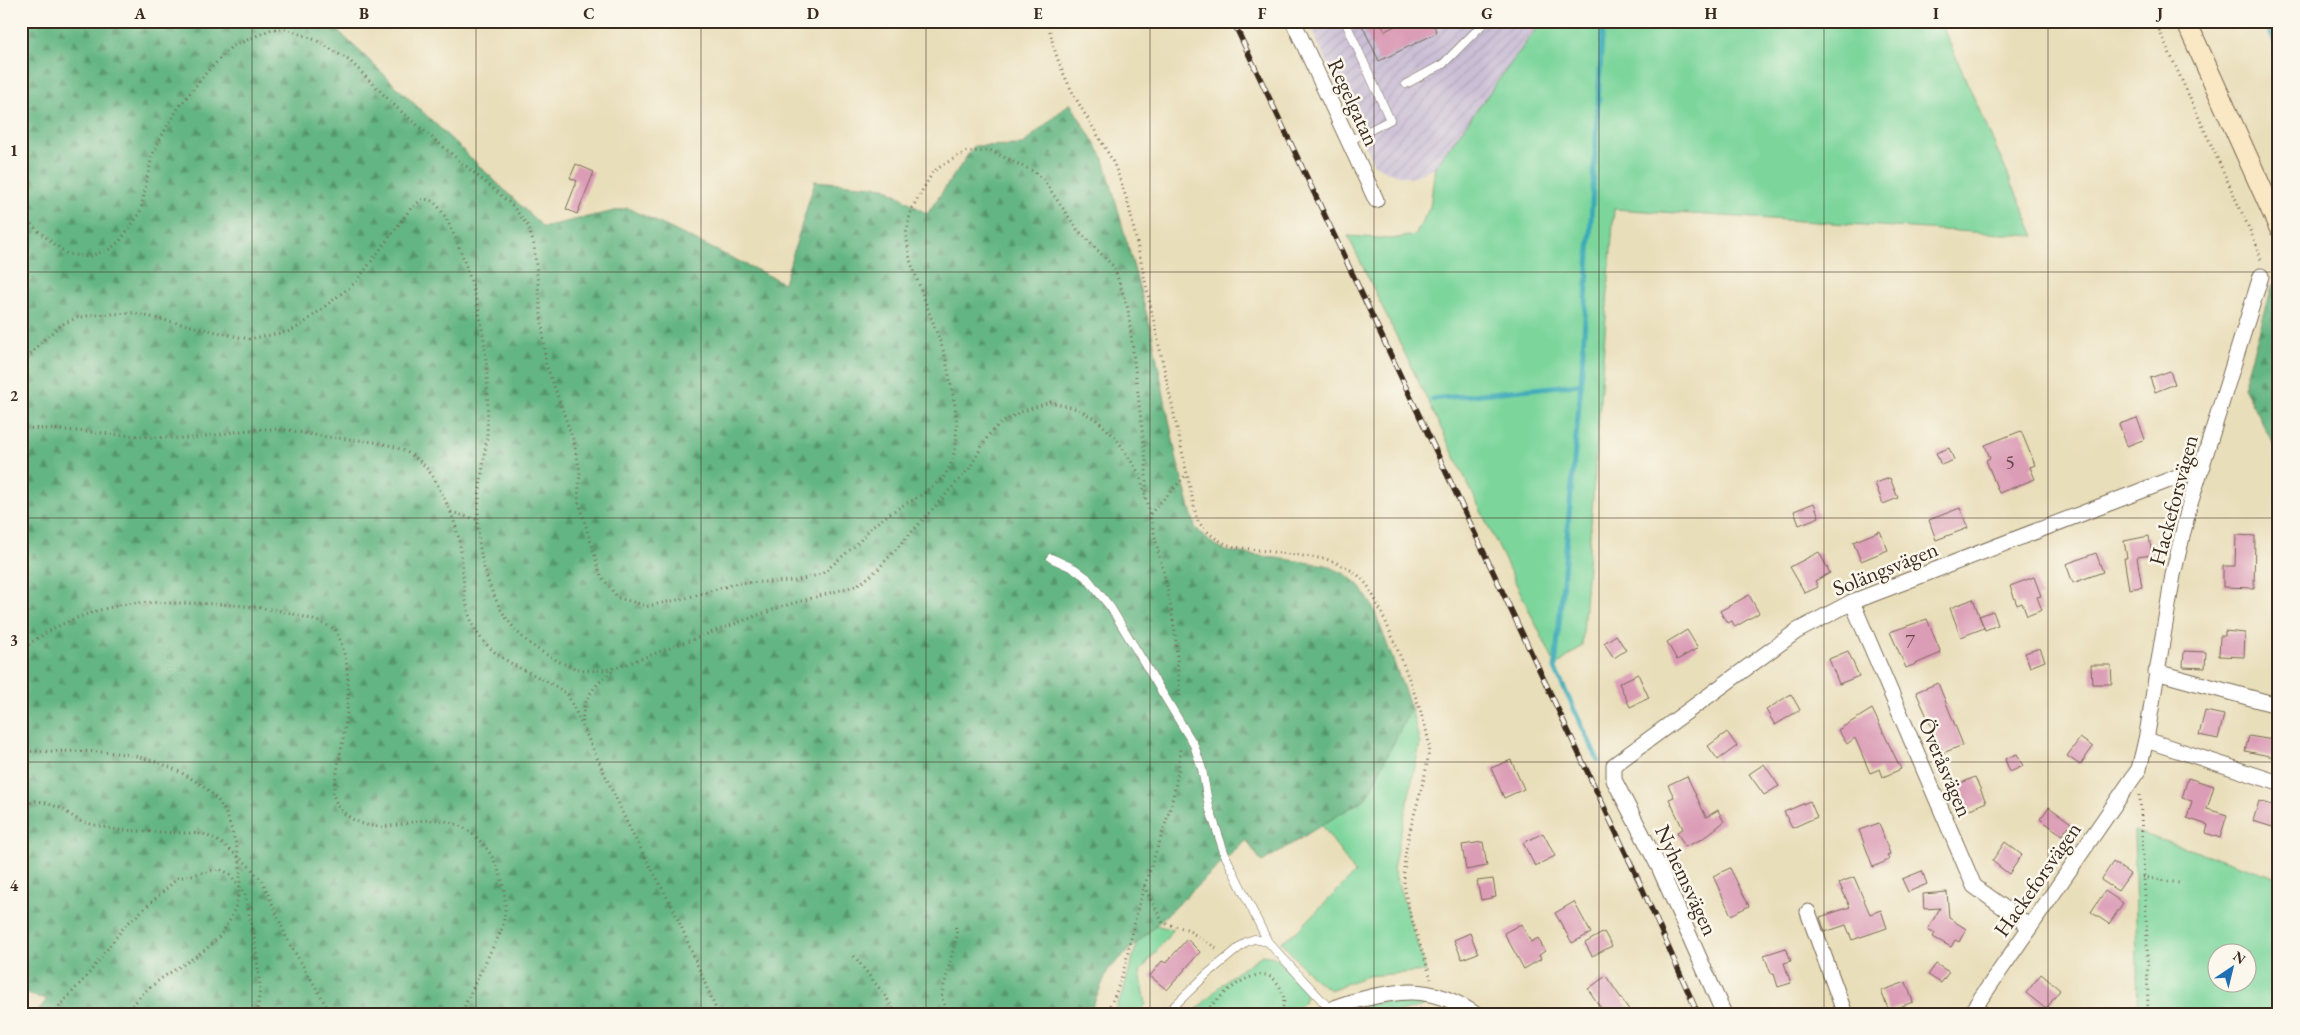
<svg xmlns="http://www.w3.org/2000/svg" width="2300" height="1035" font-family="'EB Garamond',serif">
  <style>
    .industrial { fill: url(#industrial-furrows) }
    .green { fill: #7bd59b; stroke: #5b805c; fill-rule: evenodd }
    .forest { fill: url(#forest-firs); stroke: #507050 }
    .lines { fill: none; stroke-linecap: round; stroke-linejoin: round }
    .stream { stroke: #3aaab8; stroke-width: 5 }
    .building { fill: #db9cb6 }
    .lane-casing { stroke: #786955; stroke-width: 9 }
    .street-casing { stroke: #786955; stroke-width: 17 }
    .secondary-casing { stroke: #786955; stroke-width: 22 }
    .path { stroke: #786955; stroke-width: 3; stroke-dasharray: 1 4; stroke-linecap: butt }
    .lane { stroke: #fff; stroke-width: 8 }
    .street { stroke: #fff; stroke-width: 15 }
    .secondary { stroke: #fae7c3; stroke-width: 20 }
    .rail-casing { stroke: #3b2a1e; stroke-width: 5.5 }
    .rail { stroke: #fbf7ec; stroke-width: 4; stroke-dasharray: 11; stroke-linecap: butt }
    .grid { fill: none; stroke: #3b2a1e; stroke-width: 1; stroke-opacity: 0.55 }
    .labels { text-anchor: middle; stroke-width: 5; stroke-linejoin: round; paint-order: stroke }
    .number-label { font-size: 20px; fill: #634644 }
    .street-label { font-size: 22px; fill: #3b2a1e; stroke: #fbf7ec }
    .neatline { fill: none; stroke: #3b2a1e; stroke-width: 2 }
    .grid-label { font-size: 16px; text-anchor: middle; font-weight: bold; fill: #3b2a1e }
  </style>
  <defs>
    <pattern id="industrial-furrows" width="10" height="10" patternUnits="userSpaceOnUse" patternTransform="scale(1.25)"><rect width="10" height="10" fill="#cabfd6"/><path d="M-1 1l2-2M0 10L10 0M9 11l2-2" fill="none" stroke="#aea4b7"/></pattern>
    <pattern id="forest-firs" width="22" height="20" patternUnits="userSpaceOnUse" patternTransform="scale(1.25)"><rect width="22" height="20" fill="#64b683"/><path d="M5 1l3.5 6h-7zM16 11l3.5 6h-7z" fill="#54946b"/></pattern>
  </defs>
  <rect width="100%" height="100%" fill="#fbf7ec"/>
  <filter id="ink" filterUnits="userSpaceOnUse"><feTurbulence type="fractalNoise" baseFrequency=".02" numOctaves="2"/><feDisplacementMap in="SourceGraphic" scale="10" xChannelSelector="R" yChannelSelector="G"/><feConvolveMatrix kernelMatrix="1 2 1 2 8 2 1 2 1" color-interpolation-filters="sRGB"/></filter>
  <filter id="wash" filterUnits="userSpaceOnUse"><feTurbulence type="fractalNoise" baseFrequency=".0096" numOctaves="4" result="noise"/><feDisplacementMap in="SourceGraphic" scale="20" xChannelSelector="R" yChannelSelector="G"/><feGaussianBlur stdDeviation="1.12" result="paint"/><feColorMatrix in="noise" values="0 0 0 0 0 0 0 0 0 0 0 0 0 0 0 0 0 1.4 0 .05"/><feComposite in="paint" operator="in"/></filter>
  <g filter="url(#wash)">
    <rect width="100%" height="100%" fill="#e9deba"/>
    <polygon class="industrial" points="1308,21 1542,21 1435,167 1410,178 1389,172 1374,165"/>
    <g class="green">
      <polygon points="1542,21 1940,21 2035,236 1614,209 1582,646 1556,666 1348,236 1392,239 1415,235 1430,207 1435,167"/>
      <polygon points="1411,708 1420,744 1393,868 1426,971 1367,976 1330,990 1312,977 1281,942 1297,931 1355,873 1322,825 1366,798"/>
      <path d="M2134 831 2279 878V1014H2138ZM2248 952V982H2218V952Z"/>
      <polygon points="1156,925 1173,930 1140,972 1146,1004 1139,1014 1113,1014 1123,992 1137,943"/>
      <polygon points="1262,955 1275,957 1307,992 1304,1002 1291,1014 1192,1014 1227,979"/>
      <polygon points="1402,998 1428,1000 1428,1005 1392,1014 1338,1014 1368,1004"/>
    </g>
    <g class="forest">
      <polygon points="21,21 328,21 543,227 628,208 784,283 815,181 885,187 927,214 974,146 1022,145 1070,103 1104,159 1151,330 1177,460 1195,527 1209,541 1226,551 1326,565 1345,574 1360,586 1373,607 1411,708 1366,798 1262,862 1246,840 1108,970 1089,1014 36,1014 47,999 21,993"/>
      <polygon points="2273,284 2279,295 2279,454 2243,387"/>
    </g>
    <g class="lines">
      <g class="stream">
        <polyline points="2265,21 2279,51"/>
        <polyline points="1432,399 1581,384"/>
        <polyline points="1598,760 1555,669 1581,384 1603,21"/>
      </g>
    </g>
    <g id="blocks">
      <g class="building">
        <polygon points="1360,21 1380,21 1385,31 1405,21 1432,21 1437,33 1379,61"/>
        <polygon points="576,164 594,172 577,214 566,209 577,181 570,178"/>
        <polygon points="2170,371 2175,384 2155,392 2150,378"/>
        <polygon points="2137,418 2145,439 2127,446 2119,424"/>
        <polygon points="2021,431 2035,465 2030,467 2035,479 1999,493 1986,460 1990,458 1985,445"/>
        <polygon points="1949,448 1954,460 1941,465 1936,453"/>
        <polygon points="1890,478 1898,498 1883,504 1875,483"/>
        <polygon points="1814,503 1819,517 1799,525 1794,511"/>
        <polygon points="1960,508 1968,528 1936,540 1929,520"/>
        <polygon points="1880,531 1888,550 1861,561 1853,542"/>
        <polygon points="2236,535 2255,536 2254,588 2223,587 2223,566 2235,566"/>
        <polygon points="2149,536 2152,555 2137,557 2142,587 2129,589 2124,558 2127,558 2124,541"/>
        <polygon points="1819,552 1830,573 1815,581 1818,587 1805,593 1790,567"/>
        <polygon points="2096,553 2103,572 2073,583 2066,564"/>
        <polygon points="2034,577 2041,596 2037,597 2042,610 2027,616 2022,603 2017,605 2010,586"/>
        <polygon points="1749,595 1759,613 1735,627 1732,621 1727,623 1720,611"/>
        <polygon points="1973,599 1984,628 1961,637 1950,608"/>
        <polygon points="1993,611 1998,625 1985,630 1979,616"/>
        <polygon points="1927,619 1941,653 1906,668 1890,632"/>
        <polygon points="1687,630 1698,648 1677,660 1667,642"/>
        <polygon points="2225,631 2245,633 2244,657 2219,656 2220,636 2225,636"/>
        <polygon points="1616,635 1626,650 1614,658 1604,643"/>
        <polygon points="2040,648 2045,661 2030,667 2025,653"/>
        <polygon points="1848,651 1859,676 1839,684 1829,659"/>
        <polygon points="2184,651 2206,652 2205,668 2183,667"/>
        <polygon points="2091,665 2111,665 2112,684 2092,684"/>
        <polygon points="1638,674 1649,698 1630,707 1619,683"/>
        <polygon points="1938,683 1963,745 1943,753 1916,692"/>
        <polygon points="1791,694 1800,710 1775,725 1766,710"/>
        <polygon points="1872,709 1901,769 1883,777 1880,769 1870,773 1855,738 1847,744 1838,730"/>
        <polygon points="2205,711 2224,715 2218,739 2199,735"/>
        <polygon points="1727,732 1737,746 1718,760 1708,746"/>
        <polygon points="2249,736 2279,741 2279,758 2245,751"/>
        <polygon points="2080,738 2093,747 2080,765 2067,756"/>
        <polygon points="2017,754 2023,766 2010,772 2005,759"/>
        <polygon points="1511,760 1524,789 1504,798 1491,768"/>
        <polygon points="1764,764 1779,786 1764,795 1749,774"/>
        <polygon points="1687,776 1706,817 1718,810 1724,822 1702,839 1685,847 1677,832 1683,829 1669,799 1674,797 1668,785"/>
        <polygon points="1975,777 1986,802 1968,810 1966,805 1958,809 1952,787"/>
        <polygon points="2188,778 2214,786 2207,809 2227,815 2220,838 2206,833 2208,825 2187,818 2192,801 2182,798"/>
        <polygon points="1810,801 1817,817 1792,828 1784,812"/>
        <polygon points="2259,801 2279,807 2279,829 2253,821"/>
        <polygon points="2049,807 2071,823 2062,835 2040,819"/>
        <polygon points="1879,823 1890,854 1887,855 1889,860 1873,867 1859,830"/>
        <polygon points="1543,833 1555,856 1535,866 1523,843"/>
        <polygon points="1483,842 1487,866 1466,870 1462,845"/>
        <polygon points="2005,842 2022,855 2009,874 1992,861"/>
        <polygon points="2113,862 2130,874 2118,891 2101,880"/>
        <polygon points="1730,868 1749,906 1731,915 1713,876"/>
        <polygon points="1922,871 1927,884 1908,892 1902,879"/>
        <polygon points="1854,877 1870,914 1881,910 1887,928 1852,940 1846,925 1825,932 1820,917 1850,907 1839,883"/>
        <polygon points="1493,879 1496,897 1481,900 1477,881"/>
        <polygon points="2105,891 2123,903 2109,924 2091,912"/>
        <polygon points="1947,892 1949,918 1966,929 1959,942 1955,940 1951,947 1933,937 1935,933 1928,929 1940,908 1924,909 1923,894"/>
        <polygon points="1574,902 1591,933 1572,943 1555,913"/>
        <polygon points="1521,924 1531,942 1538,938 1545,951 1539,955 1541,959 1524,969 1504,933"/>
        <polygon points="1604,932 1612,946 1592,956 1585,943"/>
        <polygon points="1470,933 1478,953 1462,959 1454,940"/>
        <polygon points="1187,939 1200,952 1167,990 1150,976 1162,961 1166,963"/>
        <polygon points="1786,948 1791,961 1784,963 1791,983 1778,987 1774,974 1771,974 1764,955"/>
        <polygon points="1936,964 1949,972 1941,983 1928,975"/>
        <polygon points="2041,974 2060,990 2046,1009 2026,993"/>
        <polygon points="1606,976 1632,1014 1605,1014 1588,989"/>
        <polygon points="1906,982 1913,1002 1889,1011 1881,991"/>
      </g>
    </g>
  </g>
  <g filter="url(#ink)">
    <use href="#blocks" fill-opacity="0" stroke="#786955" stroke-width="1"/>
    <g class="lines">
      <g class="lane-casing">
        <g id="lane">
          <polyline points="1345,21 1390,120 1349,141"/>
          <polyline points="1406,84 1443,64 1486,21"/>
          <polyline points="1051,558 1075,569 1087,578 1111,608 1194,745 1202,769 1209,807 1225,855 1268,942 1330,1009"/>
          <polyline points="1169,1011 1206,975 1246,942 1254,939 1268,942"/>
        </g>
      </g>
      <g class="street-casing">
        <g id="street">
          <polyline points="1293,21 1376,200"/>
          <polyline points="1852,602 1974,886 2029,926"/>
          <polyline points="2156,672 2273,704"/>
          <polyline points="2146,740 2279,783"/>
          <polyline points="1808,912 1845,1014"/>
          <path d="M1323 1014C1335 1006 1349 1002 1363 999 1407 988 1437 988 1475 1014"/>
          <polyline points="1724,1014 1659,867 1614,780 1614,765 1797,631 1852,602 2203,467"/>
          <polyline points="1970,1014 2139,769 2146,740 2173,575 2189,507 2261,276"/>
        </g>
      </g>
      <g class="secondary-casing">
        <polyline id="secondary" points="2186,21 2279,227"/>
      </g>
      <g class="path">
        <path d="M1048 21C1057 76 1082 107 1108 153 1118 170 1123 188 1129 207L1197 520C1208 534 1218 542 1235 547L1326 559C1341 564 1357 571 1367 585 1381 604 1430 725 1429 747 1426 791 1403 832 1404 877 1404 904 1423 951 1431 979"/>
        <polyline points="2155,21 2257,246 2261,260"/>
        <polyline points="21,213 38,231 67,254 88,257 110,249 120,241 140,213 152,156 160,139 178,108 206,73 231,47 272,29 287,29 316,40 350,61 397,108 511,204 528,226 534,245 546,364 574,442 580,472 578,500 601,576 618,598 648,606 686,598 738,583 795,581 822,574 859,542 871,527 898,508 920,496 943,478 950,466 955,450 957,425 955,405 945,355 910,260 906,234 911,210 933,172 944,164 966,152 991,151 1035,172 1044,181 1077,229 1114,267 1128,309 1146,463 1146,495"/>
        <path d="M21 366 41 342 61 325 76 318 92 315 133 313 248 339 288 332 300 326 356 282 412 207 423 199 430 200C444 207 453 233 459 247 473 283 483 321 486 360 488 385 488 411 487 436 484 464 478 491 478 518 477 568 498 626 542 652 571 669 583 674 616 668L780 607 855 586 865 580 878 569 969 469 988 436 997 426 1018 413 1050 402 1078 409 1098 421 1116 438 1140 475 1167 587 1175 632 1180 697"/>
        <path d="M21 428C71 429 122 436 172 438 205 440 239 428 273 429 289 429 306 434 321 436 367 443 412 436 437 484 446 501 455 520 459 539 466 575 459 619 488 646 511 669 543 675 568 695L630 829 675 912 718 1014"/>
        <polyline points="451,512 478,520"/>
        <polyline points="1150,514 1186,475"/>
        <path d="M21 651C48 627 86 612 121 605 139 601 159 603 178 603 230 604 286 605 335 629 361 679 342 739 333 793 335 803 340 811 349 817 381 838 405 818 438 820 487 824 515 884 502 928 499 937 493 946 489 955 479 975 470 994 461 1014"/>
        <path d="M583 722C581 699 596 683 614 670"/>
        <path d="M21 751C82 753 132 744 187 776 200 784 213 792 221 805 229 817 232 832 236 844 244 874 241 906 223 931 207 955 176 966 154 984 143 992 134 1004 125 1014"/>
        <polyline points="2140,795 2147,938 2148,1014"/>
        <polyline points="21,806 36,801 43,802 60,808 80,821 94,825 118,830 204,834 223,844 247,864 263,882 287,939 321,996 330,1014"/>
        <polyline points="2143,877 2179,883"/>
        <polyline points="1144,886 1163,923 1186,929 1218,949"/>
        <polyline points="854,956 886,997 896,1014"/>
        <polyline points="52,1014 87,976 124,927 178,878 219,869 230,874 245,895 255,942 260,986 257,1014"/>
        <polyline points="949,1014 941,997 957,936 955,923"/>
        <path d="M1105 1014C1126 982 1130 934 1141 897 1156 847 1179 799 1180 746"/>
        <path d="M1203 1014C1217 999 1260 956 1278 984 1285 994 1285 1003 1281 1014"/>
        <polyline points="1406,1014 1421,1009"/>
      </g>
      <use href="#lane" class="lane"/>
      <use href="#street" class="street"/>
      <use href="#secondary" class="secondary"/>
      <g class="rail-casing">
        <polyline id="rail" points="1233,21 1639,881 1698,1014"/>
      </g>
      <use href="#rail" class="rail"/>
    </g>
  </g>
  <path class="grid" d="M252 21V1014M476 21V1014M701 21V1014M926 21V1014M1150 21V1014M1374 21V1014M1599 21V1014M1824 21V1014M2048 21V1014M21 272H2279M21 518H2279M21 762H2279"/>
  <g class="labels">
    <g class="number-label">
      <text x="2010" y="469">5</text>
      <text x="1910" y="648">7</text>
    </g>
    <g class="street-label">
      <text transform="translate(1354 102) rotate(65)" y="8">Regelgatan</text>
      <text transform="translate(2173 500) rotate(-75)" y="8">Hackeforsvägen</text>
      <text transform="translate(1885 568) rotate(-22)" y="8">Solängsvägen</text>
      <text transform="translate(1946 767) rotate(67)" y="8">Överåsvägen</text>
      <text transform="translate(2037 879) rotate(-55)" y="8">Hackeforsvägen</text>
      <text transform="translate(1687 880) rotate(65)" y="8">Nyhemsvägen</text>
    </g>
  </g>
  <rect width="2300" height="1035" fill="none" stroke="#fbf7ec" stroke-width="55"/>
  <g transform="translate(2232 968) rotate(35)"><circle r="24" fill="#fbf7ec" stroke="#aea59a"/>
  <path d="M0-4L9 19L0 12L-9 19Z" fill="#1f6fb2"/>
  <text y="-8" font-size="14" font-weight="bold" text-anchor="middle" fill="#3b2a1e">N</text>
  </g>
  <rect x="28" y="28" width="2244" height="980" class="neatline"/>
  <g class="grid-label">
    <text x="140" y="19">A</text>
    <text x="364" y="19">B</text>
    <text x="589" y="19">C</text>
    <text x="813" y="19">D</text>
    <text x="1038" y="19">E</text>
    <text x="1262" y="19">F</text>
    <text x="1487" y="19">G</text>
    <text x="1711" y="19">H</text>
    <text x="1936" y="19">I</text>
    <text x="2160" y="19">J</text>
    <text x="14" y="156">1</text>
    <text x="14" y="401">2</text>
    <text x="14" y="646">3</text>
    <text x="14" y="891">4</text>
  </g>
</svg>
